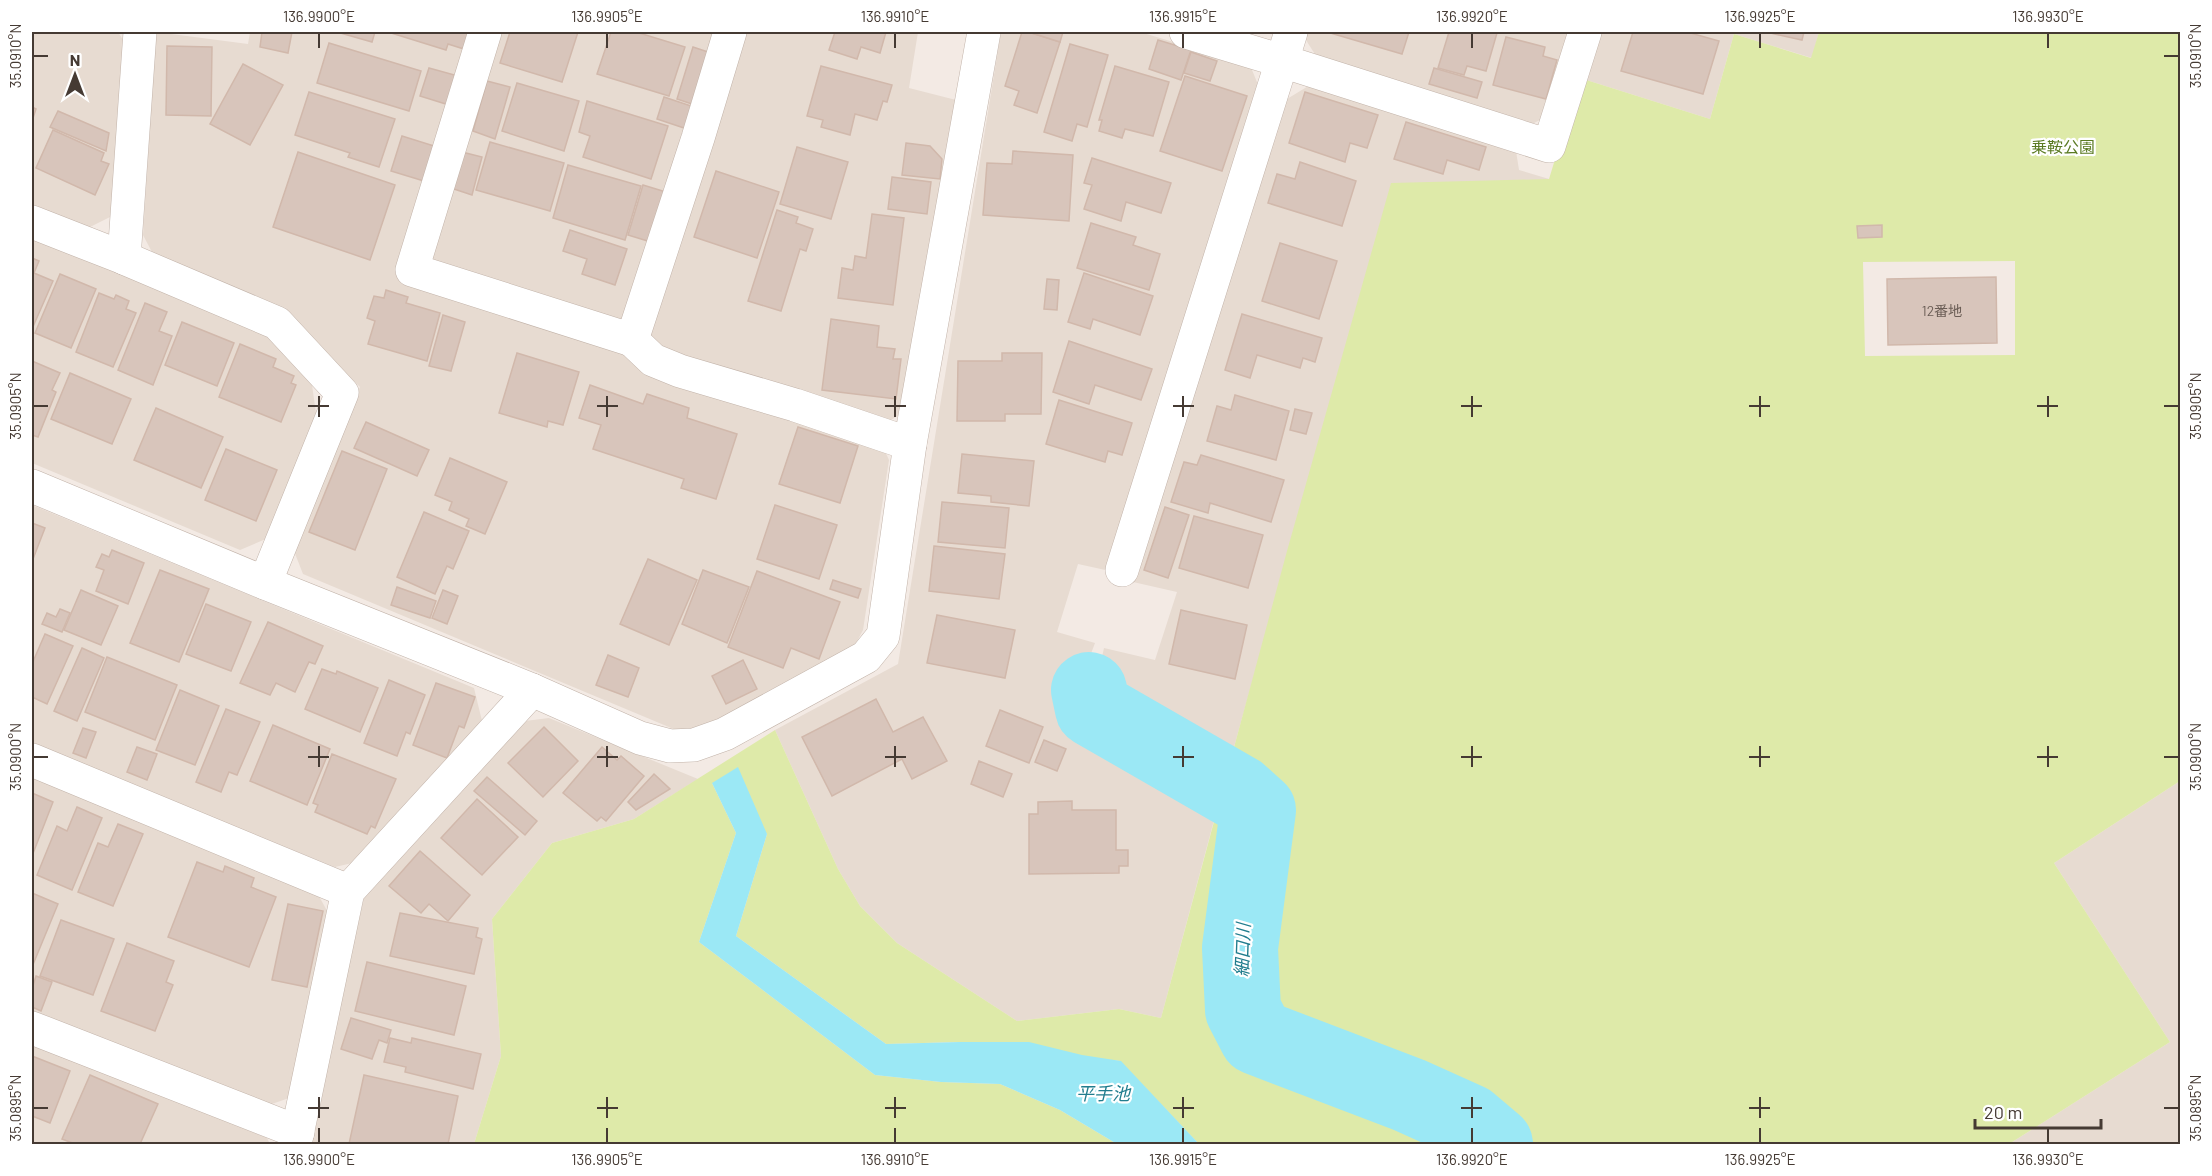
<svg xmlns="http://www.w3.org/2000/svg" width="2212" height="1176" font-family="Barlow,'Noto Sans JP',sans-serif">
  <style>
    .residential { fill: #e7dbd1 }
    .green { fill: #deeaa9; fill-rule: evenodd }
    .water { fill: #9be8f5 }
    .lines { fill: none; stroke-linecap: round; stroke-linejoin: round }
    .river { stroke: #9be8f5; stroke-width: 76 }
    .building { fill: #d8c5bb; stroke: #d1b8ab; stroke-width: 1.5 }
    .minor-casing { stroke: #c2b3a9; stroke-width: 34 }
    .minor { stroke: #fff; stroke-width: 33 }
    .ticks { fill: none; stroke: #453a33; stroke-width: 2 }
    .labels { text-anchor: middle; stroke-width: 4.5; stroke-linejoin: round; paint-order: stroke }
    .number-label { font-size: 14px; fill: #6a5d55 }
    .park-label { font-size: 16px; fill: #5b7b23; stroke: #fff }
    .water-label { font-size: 18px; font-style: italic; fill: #217d8e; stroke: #fff }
    .neatline { fill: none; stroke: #453a33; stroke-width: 2 }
    .ticks-label { font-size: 15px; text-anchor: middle; fill: #453a33 }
  </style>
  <rect width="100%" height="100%" fill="#f3eae4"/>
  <g class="residential">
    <polygon points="32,32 118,32 123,40 114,215 88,228 32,205"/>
    <polygon points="156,32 248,44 250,32 478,32 404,275 880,440 889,460 863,630 854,647 703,730 676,730 303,574 294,551 360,387 293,322 286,308 153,254 143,235"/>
    <polygon points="494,32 723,32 633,314 613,326 436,270 427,250"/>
    <polygon points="739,32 918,32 909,88 960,101 910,408 880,427 655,355 643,332"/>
    <polygon points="1001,32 1140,32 1250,65 1261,92 1110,571 1078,564 1057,632 1095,643 1081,680 1078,697 1086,712 1104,729 1151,760 1191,785 1220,798 1161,1018 1119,1009 1017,1021 897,943 860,906 838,869 775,730 898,664"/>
    <polygon points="1306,32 1577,32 1552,114 1532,124 1318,59 1304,37"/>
    <polygon points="1594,32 1819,32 1812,58 1734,34 1710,119 1580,78"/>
    <polygon points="1310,85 1516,151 1519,170 1549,179 1269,622 1227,772 1126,721 1103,701 1096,684 1104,648 1155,660 1177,592 1133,582 1287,99"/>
    <polygon points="32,235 262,331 311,378 316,413 268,538 240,550 32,463"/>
    <polygon points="32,505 474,688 483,725 361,861 335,867 32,745"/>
    <polygon points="549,718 698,779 634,819 552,843 492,919 501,1056 474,1144 309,1144 365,893 525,721"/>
    <polygon points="32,775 316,891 330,916 292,1097 266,1106 32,1013"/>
    <polygon points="2180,781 2180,1144 2009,1144 2170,1042 2054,863"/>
    <polygon points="32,1044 267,1138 270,1144 32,1144"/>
  </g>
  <path class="green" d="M1819 32H2180V781L2054 863 2170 1042 2009 1144H1199L1120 1061 960 1042 886 1044 736 936 767 834 712 783 736 833 699 942 875 1075 941 1082 1000 1084 1060 1110 1117 1144H474L501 1056 492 919 552 843 634 819 775 730 838 869 860 906 897 943 1017 1021 1119 1009 1161 1018 1287 551 1391 183 1549 179 1580 78 1710 119 1734 34 1811 58ZM2015 261V355L1865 356 1863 262Z"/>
  <polygon class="water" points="738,767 767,834 736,936 886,1044 960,1042 1029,1042 1082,1055 1121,1061 1199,1144 1117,1144 1060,1110 1000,1084 941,1082 875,1075 699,942 736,833 712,783"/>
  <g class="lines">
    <polyline class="river" points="1089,690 1093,709 1239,793 1258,810 1240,948 1243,1010 1257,1037 1409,1095 1469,1122 1495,1144"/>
  </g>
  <g class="building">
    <polygon points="262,32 292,32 288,53 260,47"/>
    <polygon points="337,32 375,32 372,42"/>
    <polygon points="388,32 473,32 467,50 448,44 446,50"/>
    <polygon points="510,32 578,32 562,82 500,63"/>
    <polygon points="611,32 636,32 685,47 669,96 597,74"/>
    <polygon points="835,32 886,32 880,53 861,47 857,59 829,50"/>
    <polygon points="1022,32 1028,32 1060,42 1037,113 1014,105 1019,91 1005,86"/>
    <polygon points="1029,32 1063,32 1060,42"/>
    <polygon points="1327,32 1409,32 1402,54"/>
    <polygon points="1449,32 1497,33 1486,71 1467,66 1464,75 1438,68"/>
    <polygon points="1633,32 1687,32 1719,41 1703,94 1621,71"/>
    <polygon points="1766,32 1804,32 1802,40"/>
    <polygon points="1506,37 1545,47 1543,56 1557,60 1546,99 1493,85"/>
    <polygon points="1158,40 1191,50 1181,80 1149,69"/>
    <polygon points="329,43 421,71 409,111 317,83"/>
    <polygon points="1070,44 1108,55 1087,127 1077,124 1072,141 1044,132"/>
    <polygon points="167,46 212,47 211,116 166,115"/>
    <polygon points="693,47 711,53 695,105 677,99"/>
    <polygon points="1191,52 1217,61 1210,81 1184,73"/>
    <polygon points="243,64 283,85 250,145 210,124"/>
    <polygon points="821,66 892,85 887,102 883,101 877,120 855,114 850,135 821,127 823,120 807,116"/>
    <polygon points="1115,66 1169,82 1153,136 1125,129 1122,138 1099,131 1102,120 1099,120"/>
    <polygon points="429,68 458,76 449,105 420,96"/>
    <polygon points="1434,68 1482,82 1477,98 1429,84"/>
    <polygon points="1185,76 1247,96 1222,171 1160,151"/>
    <polygon points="487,81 510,87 495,139 473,131"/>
    <polygon points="517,83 579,101 564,151 502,131"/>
    <polygon points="309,92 395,119 379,167 348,157 350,153 295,135"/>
    <polygon points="1305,92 1378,115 1367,148 1350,143 1345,162 1289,143"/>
    <polygon points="664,97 694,107 687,129 657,119"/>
    <polygon points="587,101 668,126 651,179 583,157 590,136 579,132"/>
    <polygon points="32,107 36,109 32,121"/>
    <polygon points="58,111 109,133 106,151 50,127"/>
    <polygon points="1406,122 1486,147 1479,170 1447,160 1443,174 1394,159"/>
    <polygon points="53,130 104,153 101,161 109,164 95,195 36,168"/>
    <polygon points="402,136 434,146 424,181 391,171"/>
    <polygon points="490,142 564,163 550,211 476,190"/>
    <polygon points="906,143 930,146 942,159 940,179 902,175"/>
    <polygon points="797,147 848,162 831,219 780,204"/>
    <polygon points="1013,151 1073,155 1069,221 983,215 987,163 1012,164"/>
    <polygon points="298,152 395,185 370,260 273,227"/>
    <polygon points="462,152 482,157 472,195 451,188"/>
    <polygon points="1092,158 1171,183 1161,213 1126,202 1121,221 1084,209 1092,185 1084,183"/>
    <polygon points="1300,162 1356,181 1342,226 1268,203 1277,174 1295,179"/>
    <polygon points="568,165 641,186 625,240 553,218"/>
    <polygon points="716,171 779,192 757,258 694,237"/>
    <polygon points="892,177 931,182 927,214 888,209"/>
    <polygon points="643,185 666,192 651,242 628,235"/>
    <polygon points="777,210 798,217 796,223 813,229 806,251 800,249 781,311 748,301"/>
    <polygon points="872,214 904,218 893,305 838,298 842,268 853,270 855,256 866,258"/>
    <polygon points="1091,223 1136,237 1133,245 1160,254 1149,290 1077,268"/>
    <polygon points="1882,225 1882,237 1858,238 1857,226"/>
    <polygon points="570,230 627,249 615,285 582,274 587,259 563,251"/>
    <polygon points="1280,243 1337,261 1319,319 1262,301"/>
    <polygon points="32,258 39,261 34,273 53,281 32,329"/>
    <polygon points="1084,273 1153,296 1140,335 1093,319 1090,329 1068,322"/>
    <polygon points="60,274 96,289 71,348 35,333"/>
    <polygon points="1996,277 1997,343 1888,345 1887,279"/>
    <polygon points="1047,279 1059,280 1057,310 1044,309"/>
    <polygon points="386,290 408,297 406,303 440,313 427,361 368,344 375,321 367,318 374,296 384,298"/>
    <polygon points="99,293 114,299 116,295 129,301 126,309 136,313 113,367 76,352"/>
    <polygon points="145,303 167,312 159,331 172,336 153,385 118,370"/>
    <polygon points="1242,314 1322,338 1315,362 1303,358 1300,368 1257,355 1250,378 1225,370"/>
    <polygon points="443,315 465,322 451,371 429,366"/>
    <polygon points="831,319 879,326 877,347 895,349 893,359 901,359 896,399 822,390"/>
    <polygon points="182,322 234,343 217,386 165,365"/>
    <polygon points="1069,341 1152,369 1141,400 1095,385 1089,404 1053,392"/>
    <polygon points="240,344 276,359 273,367 294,376 291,383 296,385 281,422 219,397"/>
    <polygon points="517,353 579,372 563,425 548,421 547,427 499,413"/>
    <polygon points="1002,353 1042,353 1041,414 1005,414 1005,421 957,421 958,361 1002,361"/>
    <polygon points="32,361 60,373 52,390 56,392 38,437 32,435"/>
    <polygon points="70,373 131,399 112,444 51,419"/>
    <polygon points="590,385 643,404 647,394 689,408 687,418 737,434 716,499 681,488 684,479 593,449 601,425 579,418"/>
    <polygon points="1235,395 1289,411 1276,460 1207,441 1217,406 1231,410"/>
    <polygon points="1059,400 1132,423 1122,455 1108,451 1105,462 1046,444"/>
    <polygon points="156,408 223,437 201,488 134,460"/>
    <polygon points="1295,409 1312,413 1306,434 1290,430"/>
    <polygon points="366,422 429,450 417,476 354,448"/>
    <polygon points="798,427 858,446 840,503 779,484"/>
    <polygon points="226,449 277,470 256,521 205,500"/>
    <polygon points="342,451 387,469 355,550 309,532"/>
    <polygon points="962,454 1034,461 1029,506 991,502 991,496 958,493"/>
    <polygon points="1201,455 1284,480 1271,522 1210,503 1208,513 1171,502 1184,462 1197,465"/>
    <polygon points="450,458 507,482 485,534 466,526 469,519 449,510 452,502 435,495"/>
    <polygon points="942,502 1009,508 1005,548 938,542"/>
    <polygon points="775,505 837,525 819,579 757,559"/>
    <polygon points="1165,507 1189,515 1168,578 1144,570"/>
    <polygon points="424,512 469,531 453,569 447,566 435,594 397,577"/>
    <polygon points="1194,516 1263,535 1248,588 1179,568"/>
    <polygon points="32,523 45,528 33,559 32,559"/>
    <polygon points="934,546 1005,554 999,599 929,591"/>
    <polygon points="112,550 144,563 128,604 96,591 104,570 96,567 102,554 109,557"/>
    <polygon points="648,559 697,580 669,645 620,624"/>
    <polygon points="160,570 209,589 179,662 130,643"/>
    <polygon points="703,570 749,587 727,643 682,624"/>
    <polygon points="757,571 840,602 819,659 791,648 783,668 728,647"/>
    <polygon points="833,580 861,589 858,598 830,589"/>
    <polygon points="397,587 436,601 430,618 391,605"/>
    <polygon points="81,590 118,606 101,645 64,630"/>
    <polygon points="443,590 458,596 447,624 432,618"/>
    <polygon points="206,604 251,622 231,671 186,654"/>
    <polygon points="60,609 70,613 62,632 42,624 47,613 56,617"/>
    <polygon points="1181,610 1247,625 1235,679 1169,664"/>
    <polygon points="937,615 1015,630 1005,678 927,663"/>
    <polygon points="268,622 323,646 315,664 309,662 295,692 276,683 270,695 240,683"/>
    <polygon points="45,634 73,646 47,704 32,697 32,664"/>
    <polygon points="82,648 104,658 77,721 54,711"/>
    <polygon points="608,655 639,668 628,697 596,685"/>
    <polygon points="107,657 177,685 155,740 85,712"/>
    <polygon points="743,660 757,689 726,704 712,676"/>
    <polygon points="322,669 336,674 337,671 378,688 360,732 305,709"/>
    <polygon points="389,680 425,695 410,734 406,732 397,756 364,743"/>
    <polygon points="436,683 475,697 464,728 459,726 447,758 413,745"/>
    <polygon points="180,690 219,706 195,765 156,750"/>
    <polygon points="876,699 893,732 923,717 947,761 912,779 902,759 832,796 802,737"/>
    <polygon points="226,709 260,722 237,775 229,772 221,792 196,782"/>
    <polygon points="1000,710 1043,727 1029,763 986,746"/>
    <polygon points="273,725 330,749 307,805 250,781"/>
    <polygon points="544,727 578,761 543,797 508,763"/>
    <polygon points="83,728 96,732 86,758 73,753"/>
    <polygon points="1044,740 1066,749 1057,771 1035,762"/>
    <polygon points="137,747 157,754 147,780 127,772"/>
    <polygon points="602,747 617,760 621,756 644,776 606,821 601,817 597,821 563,793"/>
    <polygon points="332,754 396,779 375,828 371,826 367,834 315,812 318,805 313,803"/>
    <polygon points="979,761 1012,774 1003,797 971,784"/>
    <polygon points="654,774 670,789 636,810 628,802"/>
    <polygon points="487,777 537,821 525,835 474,791"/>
    <polygon points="32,793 53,802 32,856"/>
    <polygon points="477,799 518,837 482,875 441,838"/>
    <polygon points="1072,801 1072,810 1116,810 1116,850 1128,850 1128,866 1119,866 1119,873 1029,874 1029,814 1038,814 1038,802"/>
    <polygon points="77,807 102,818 72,890 37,875 57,826 67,831"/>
    <polygon points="118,824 143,834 113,906 78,892 98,843 108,847"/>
    <polygon points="420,851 470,895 448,921 429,904 421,913 389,886"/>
    <polygon points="197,862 223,872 225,866 254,878 251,887 276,897 249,967 168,937"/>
    <polygon points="32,893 58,904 32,967"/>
    <polygon points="288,904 323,911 307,987 272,980"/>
    <polygon points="400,913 478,928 476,937 482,939 474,974 390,956"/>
    <polygon points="61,920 114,939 93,995 40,976"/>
    <polygon points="127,943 174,961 166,982 173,985 155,1031 101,1011"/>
    <polygon points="367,962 466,986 454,1035 355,1011"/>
    <polygon points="36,976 52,982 41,1011 32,1007 32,989"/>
    <polygon points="351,1018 391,1030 387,1043 379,1040 372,1059 341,1049"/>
    <polygon points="390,1038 411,1043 412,1038 481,1054 473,1089 405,1072 406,1067 384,1062"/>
    <polygon points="32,1056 70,1071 50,1123 32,1116"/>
    <polygon points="90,1075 158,1104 140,1144 75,1144 62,1139"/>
    <polygon points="364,1075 458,1096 448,1144 349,1144"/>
  </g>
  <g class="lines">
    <g class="minor-casing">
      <g id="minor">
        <polyline points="485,32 412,270 632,340 698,138 730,32"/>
        <polyline points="1291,32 1282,61 1549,146 1585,32"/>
        <polyline points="32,222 124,258 277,323 342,393 265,583"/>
        <polyline points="124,258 140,32"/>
        <polyline points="632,340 653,360 680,371 795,405 910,444"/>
        <polyline points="32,486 265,583 532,690 640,738 670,746 694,745 725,734 866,657 883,636 910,444 984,32"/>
        <polyline points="1122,570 1282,61 1186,32"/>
        <polyline points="32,760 348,891"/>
        <polyline points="32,1028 298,1132"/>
        <polyline points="295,1144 348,891 532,690"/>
      </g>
    </g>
    <use href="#minor" class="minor"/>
  </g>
  <path class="ticks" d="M319 33V48M607 33V48M895 33V48M1183 33V48M1472 33V48M1760 33V48M2048 33V48M33 56H48M2164 56H2179M319 396V417M607 396V417M895 396V417M1183 396V417M1472 396V417M1760 396V417M2048 396V417M33 406H48M308 406H329M597 406H618M885 406H906M1173 406H1194M1461 406H1482M1749 406H1770M2037 406H2058M2164 406H2179M319 746V767M607 746V767M895 746V767M1183 746V767M1472 746V767M1760 746V767M2048 746V767M33 757H48M308 757H329M597 757H618M885 757H906M1173 757H1194M1461 757H1482M1749 757H1770M2037 757H2058M2164 757H2179M319 1097V1118M607 1097V1118M895 1097V1118M1183 1097V1118M1472 1097V1118M1760 1097V1118M33 1108H48M308 1108H329M597 1108H618M885 1108H906M1173 1108H1194M1461 1108H1482M1749 1108H1770M2164 1108H2179M319 1128V1143M607 1128V1143M895 1128V1143M1183 1128V1143M1472 1128V1143M1760 1128V1143M2048 1128V1143"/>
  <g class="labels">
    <g class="number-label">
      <text x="1942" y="316">12番地</text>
    </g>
    <g class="park-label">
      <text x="2063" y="153">乗鞍公園</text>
    </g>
    <g class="water-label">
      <text transform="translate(1243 950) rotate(-88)" y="6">細口川</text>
      <text x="1103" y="1100">平手池</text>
    </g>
  </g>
  <rect width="2212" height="1176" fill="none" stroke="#ffffff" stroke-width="66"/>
  <g transform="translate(75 75)" stroke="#ffffff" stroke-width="4.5" paint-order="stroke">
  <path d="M0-4.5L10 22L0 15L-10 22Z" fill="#453a33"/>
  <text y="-9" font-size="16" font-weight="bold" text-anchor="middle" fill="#453a33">N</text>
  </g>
  <path d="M1975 1119v9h126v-9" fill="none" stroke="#453a33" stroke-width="3"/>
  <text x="1984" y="1119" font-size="18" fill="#453a33" stroke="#ffffff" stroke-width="4.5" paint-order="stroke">20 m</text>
  <rect x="33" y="33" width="2146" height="1110" class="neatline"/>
  <g class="ticks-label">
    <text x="319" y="22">136.9900°E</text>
    <text x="607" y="22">136.9905°E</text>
    <text x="895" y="22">136.9910°E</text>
    <text x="1183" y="22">136.9915°E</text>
    <text x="1472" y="22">136.9920°E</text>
    <text x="1760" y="22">136.9925°E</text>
    <text x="2048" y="22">136.9930°E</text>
    <text transform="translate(16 56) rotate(-90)" y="5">35.0910°N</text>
    <text transform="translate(2196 56) rotate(-90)" y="5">35.0910°N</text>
    <text transform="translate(16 406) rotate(-90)" y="5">35.0905°N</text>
    <text transform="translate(2196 406) rotate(-90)" y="5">35.0905°N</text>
    <text transform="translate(16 757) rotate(-90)" y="5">35.0900°N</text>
    <text transform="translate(2196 757) rotate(-90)" y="5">35.0900°N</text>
    <text transform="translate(16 1108) rotate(-90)" y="5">35.0895°N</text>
    <text transform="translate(2196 1108) rotate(-90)" y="5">35.0895°N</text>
    <text x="319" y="1165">136.9900°E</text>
    <text x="607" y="1165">136.9905°E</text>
    <text x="895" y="1165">136.9910°E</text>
    <text x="1183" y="1165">136.9915°E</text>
    <text x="1472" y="1165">136.9920°E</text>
    <text x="1760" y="1165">136.9925°E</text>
    <text x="2048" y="1165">136.9930°E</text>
  </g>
</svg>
